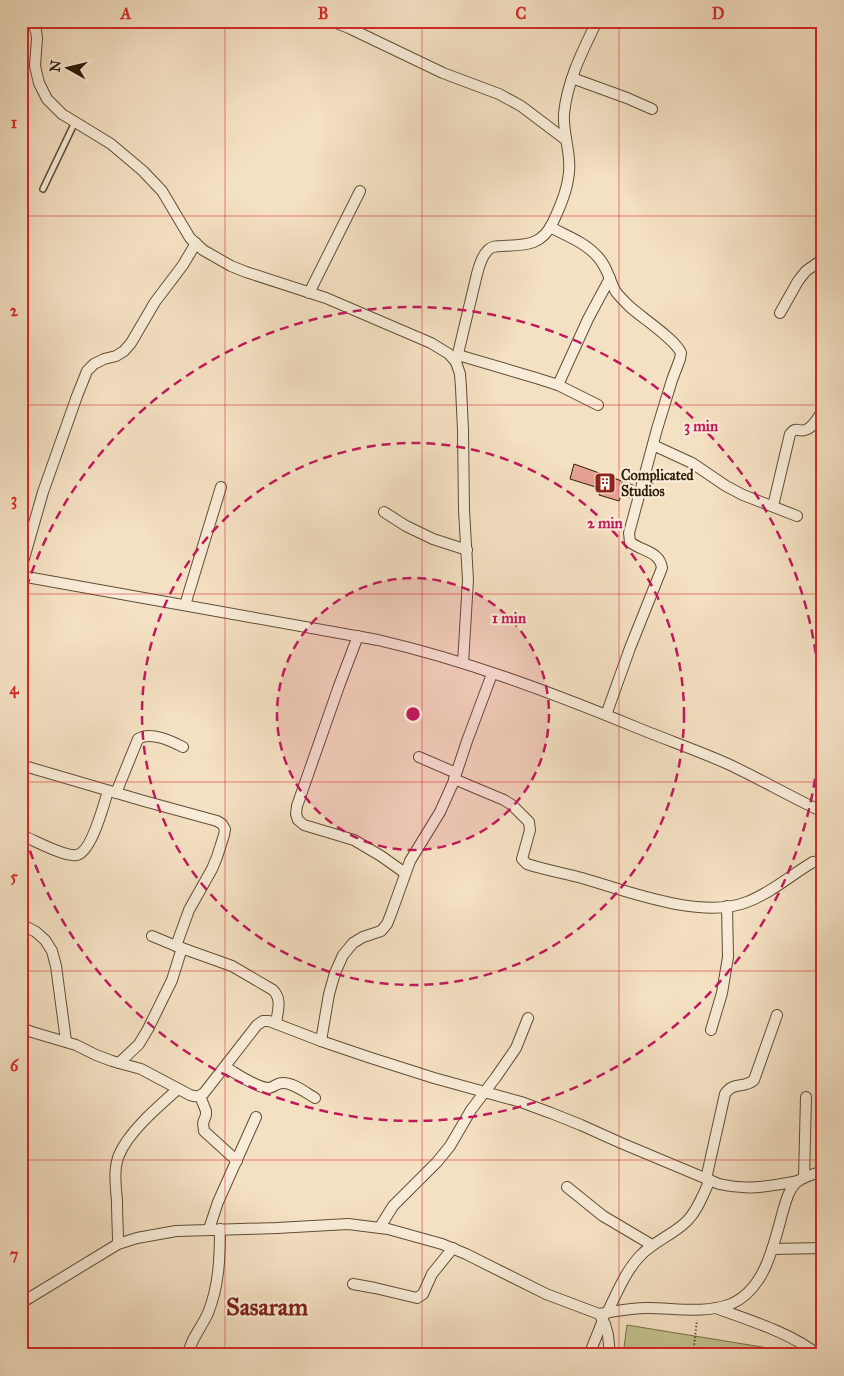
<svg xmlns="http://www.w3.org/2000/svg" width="844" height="1376" font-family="'IM FELL Great Primer',serif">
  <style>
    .green { fill: #c2c08e; stroke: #786e4a }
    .building { fill: #e6a294; stroke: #2f1d06 }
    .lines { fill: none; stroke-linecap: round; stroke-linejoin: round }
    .lane-casing { stroke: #604e35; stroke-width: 8 }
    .street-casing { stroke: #604e35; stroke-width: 12 }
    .path { stroke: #2f1d06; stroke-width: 2; stroke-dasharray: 1 2.5; stroke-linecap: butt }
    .lane { stroke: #f8ebd7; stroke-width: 5 }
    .street { stroke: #f8ebd7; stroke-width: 10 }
    .grid { fill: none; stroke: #d62828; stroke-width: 1; stroke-opacity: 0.55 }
    .ring { fill: none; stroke: #c2185b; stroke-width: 2.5; stroke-dasharray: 9 6 }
    .labels { text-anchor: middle; stroke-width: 4.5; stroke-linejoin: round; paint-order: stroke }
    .poi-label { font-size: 14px; font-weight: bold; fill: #2f1d06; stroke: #f8ebd7; text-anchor: start }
    .town-label { font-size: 24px; font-weight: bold; fill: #7a1f14; stroke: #f8ebd7 }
    .centre { fill: #c2185b; stroke: #f8ebd7; stroke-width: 2.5 }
    .ring-label { font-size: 15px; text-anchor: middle; font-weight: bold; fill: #c2185b; stroke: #f8ebd7; stroke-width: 4.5; stroke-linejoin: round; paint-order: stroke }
    .neatline { fill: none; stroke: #d62828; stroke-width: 2 }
    .grid-label { font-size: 16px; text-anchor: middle; font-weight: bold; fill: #d62828 }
  </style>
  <rect width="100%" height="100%" fill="#f4e0c2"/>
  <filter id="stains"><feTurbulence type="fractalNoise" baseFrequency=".004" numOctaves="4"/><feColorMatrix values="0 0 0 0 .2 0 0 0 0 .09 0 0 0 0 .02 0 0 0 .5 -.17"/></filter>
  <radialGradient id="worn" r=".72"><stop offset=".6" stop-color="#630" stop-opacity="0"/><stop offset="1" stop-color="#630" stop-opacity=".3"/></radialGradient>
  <polygon class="green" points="627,1325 768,1348 772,1355 623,1355"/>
  <polygon class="building" points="574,464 633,485 630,498 622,494 619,501 599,495 602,489 570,479"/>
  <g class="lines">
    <g class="lane-casing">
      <polyline id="lane" points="43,189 75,122"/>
    </g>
    <g class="street-casing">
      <g id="street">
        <polyline points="30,21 33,24 36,31 37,38 35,66 39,83 47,99 62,114 111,144 143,171 162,191 190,238 203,250 231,266 246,272 326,298 431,343 449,354 456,362 460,374 461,388 463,430 464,510 468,580 463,663"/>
        <polyline points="331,21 349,28 443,73 499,94 521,106 566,140"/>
        <polyline points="572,78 627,98 652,109"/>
        <path d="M550 227C565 235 584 242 596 255 607 265 609 280 616 292 620 297 625 302 629 306 642 318 675 339 681 353L680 359 672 380 657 429 629 533 630 542C641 551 660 551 662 568L630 648 606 715"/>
        <polyline points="309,293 360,191"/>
        <polyline points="780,313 798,281 806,271 823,259"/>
        <polyline points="458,355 536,378 558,385 598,405"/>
        <path d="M456 362 477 274C479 266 482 256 488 250 492 246 497 246 502 246 525 245 542 246 553 222 562 203 571 181 569 160 568 144 563 130 564 114 567 81 583 50 597 21"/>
        <polyline points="558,385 588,319 610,278"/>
        <polyline points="653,445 692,463 726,486 743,495 797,516"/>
        <path d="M773 506 790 434C796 426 798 432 805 430 813 428 819 416 823 410"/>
        <polyline points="384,512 406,526 433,539 467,550"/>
        <polyline points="21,569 43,492 77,396 87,371 94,364 104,359 116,356 124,351 131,343 155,302 183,265 196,243"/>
        <path d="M21 576 378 640C465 660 550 692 633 726 664 739 697 750 728 764 760 779 791 797 823 812"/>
        <polyline points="185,605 221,487"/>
        <polyline points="358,636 339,686 297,806 296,814 298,820 304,825 354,840 381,856 405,873"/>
        <polyline points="419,757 456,773"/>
        <polyline points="21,765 144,801 206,818 217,821 222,824 225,829 224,835 217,857 212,869 189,910 176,946"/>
        <path d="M454 779 504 800 512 805 529 822 530 830 522 859 527 864C545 870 564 873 582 878 627 891 702 920 747 902 771 893 791 875 813 862L823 861"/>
        <path d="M116 793 138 739C151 731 171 741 183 747"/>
        <path d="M21 835C34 840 64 857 76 855 91 854 104 804 108 791"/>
        <polyline points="21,924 36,932 45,940 52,951 56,966 66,1041"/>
        <path d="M152 936 176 946 232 966 273 990C282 999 278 1010 276 1023"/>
        <path d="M21 1028 32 1032 76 1045 96 1055 112 1061 141 1069 190 1095C196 1097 199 1097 204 1093L257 1025 263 1021H269L321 1041 368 1057 434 1078 521 1102 551 1113 581 1125 621 1143 719 1184C749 1191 769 1186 798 1181"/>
        <polyline points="711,1030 722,993 728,957 727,906"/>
        <polyline points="321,1041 329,994 335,973 343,955 353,943 363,937 381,931 387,924 391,914 410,861 440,812 453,783 467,741 492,674"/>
        <polyline points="119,1063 139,1044 148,1029 172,980 182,948"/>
        <path d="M225 1067C236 1073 255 1087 268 1088 273 1088 277 1083 282 1083 293 1082 306 1093 315 1098"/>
        <polyline points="200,1096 206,1111 206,1115 203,1123 204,1131 237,1161"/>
        <polyline points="804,1178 806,1097"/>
        <path d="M706 1179 725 1094C733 1081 744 1089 754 1080L777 1015"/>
        <polyline points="567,1187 603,1216 652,1245"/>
        <polyline points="380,1227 393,1206 437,1162 450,1146 471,1110 496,1077 516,1048 528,1018"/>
        <polyline points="209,1229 218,1202 256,1117"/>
        <path d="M118 1244C118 1230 117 1216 117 1201 116 1187 113 1170 119 1155 129 1131 159 1106 178 1089"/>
        <polyline points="772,1249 823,1248"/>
        <polyline points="353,1284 375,1288 417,1298 423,1294 432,1274 453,1248"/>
        <polyline points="21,1303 118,1244 137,1238 176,1231 277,1228 348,1224 388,1229 442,1244 466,1254 546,1294 599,1314 605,1324 608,1335 610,1355"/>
        <path d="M716 1308C748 1320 792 1333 818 1355"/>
        <path d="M607 1313C617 1293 625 1272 640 1256 654 1241 673 1235 687 1221 698 1210 703 1194 710 1180"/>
        <path d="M599 1314C616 1311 631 1308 648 1308 675 1308 705 1314 731 1304 766 1289 774 1243 783 1211 786 1201 789 1188 798 1181 805 1176 815 1174 823 1171"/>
        <path d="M188 1355C190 1340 202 1327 208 1313 219 1286 220 1257 220 1229"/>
        <polyline points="589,1355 603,1320"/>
      </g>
    </g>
    <polyline class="path" points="693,1355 697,1320"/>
    <use href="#lane" class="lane"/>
    <use href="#street" class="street"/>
  </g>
  <path class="grid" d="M225 21V1355M422 21V1355M619 21V1355M21 216H823M21 405H823M21 594H823M21 782H823M21 971H823M21 1160H823"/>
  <circle cx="413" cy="714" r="136" fill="#c2185b" fill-opacity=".12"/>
  <g class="ring">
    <circle cx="413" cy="714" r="136"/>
    <circle cx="413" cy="714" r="271"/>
    <path d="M22 602A407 407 0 1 1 22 826"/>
  </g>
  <defs>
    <g id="building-square" transform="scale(1.125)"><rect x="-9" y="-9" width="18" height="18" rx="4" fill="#8f2418" stroke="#f8ebd7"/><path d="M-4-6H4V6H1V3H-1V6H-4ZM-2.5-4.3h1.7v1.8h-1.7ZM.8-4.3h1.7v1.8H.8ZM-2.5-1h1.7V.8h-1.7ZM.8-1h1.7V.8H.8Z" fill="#fff"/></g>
  </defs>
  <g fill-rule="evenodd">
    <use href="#building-square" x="605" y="483"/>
  </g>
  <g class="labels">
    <g class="poi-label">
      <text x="621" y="480">Complicated<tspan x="621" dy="16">Studios</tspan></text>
    </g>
    <g class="town-label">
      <text x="267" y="1315">Sasaram</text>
    </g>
  </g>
  <circle cx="413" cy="714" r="8" class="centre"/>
  <g class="ring-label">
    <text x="701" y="431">3 min</text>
    <text x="605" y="528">2 min</text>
    <text x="509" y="623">1 min</text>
  </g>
  <rect width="844" height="1376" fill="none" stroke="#f4e0c2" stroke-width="55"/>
  <g transform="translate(68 68) rotate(278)" stroke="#f8ebd7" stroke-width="4" paint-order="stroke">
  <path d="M0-4L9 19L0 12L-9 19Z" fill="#2f1d06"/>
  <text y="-8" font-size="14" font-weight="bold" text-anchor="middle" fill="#2f1d06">N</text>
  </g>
  <rect x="28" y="28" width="788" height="1320" class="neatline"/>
  <g class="grid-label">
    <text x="126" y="19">A</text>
    <text x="323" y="19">B</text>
    <text x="521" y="19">C</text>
    <text x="718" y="19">D</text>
    <text x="14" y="128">1</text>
    <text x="14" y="316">2</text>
    <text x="14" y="505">3</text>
    <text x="14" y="694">4</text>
    <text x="14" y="882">5</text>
    <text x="14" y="1071">6</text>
    <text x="14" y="1260">7</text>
  </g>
  <rect width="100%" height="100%" filter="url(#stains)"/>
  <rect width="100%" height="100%" fill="url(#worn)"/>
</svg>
